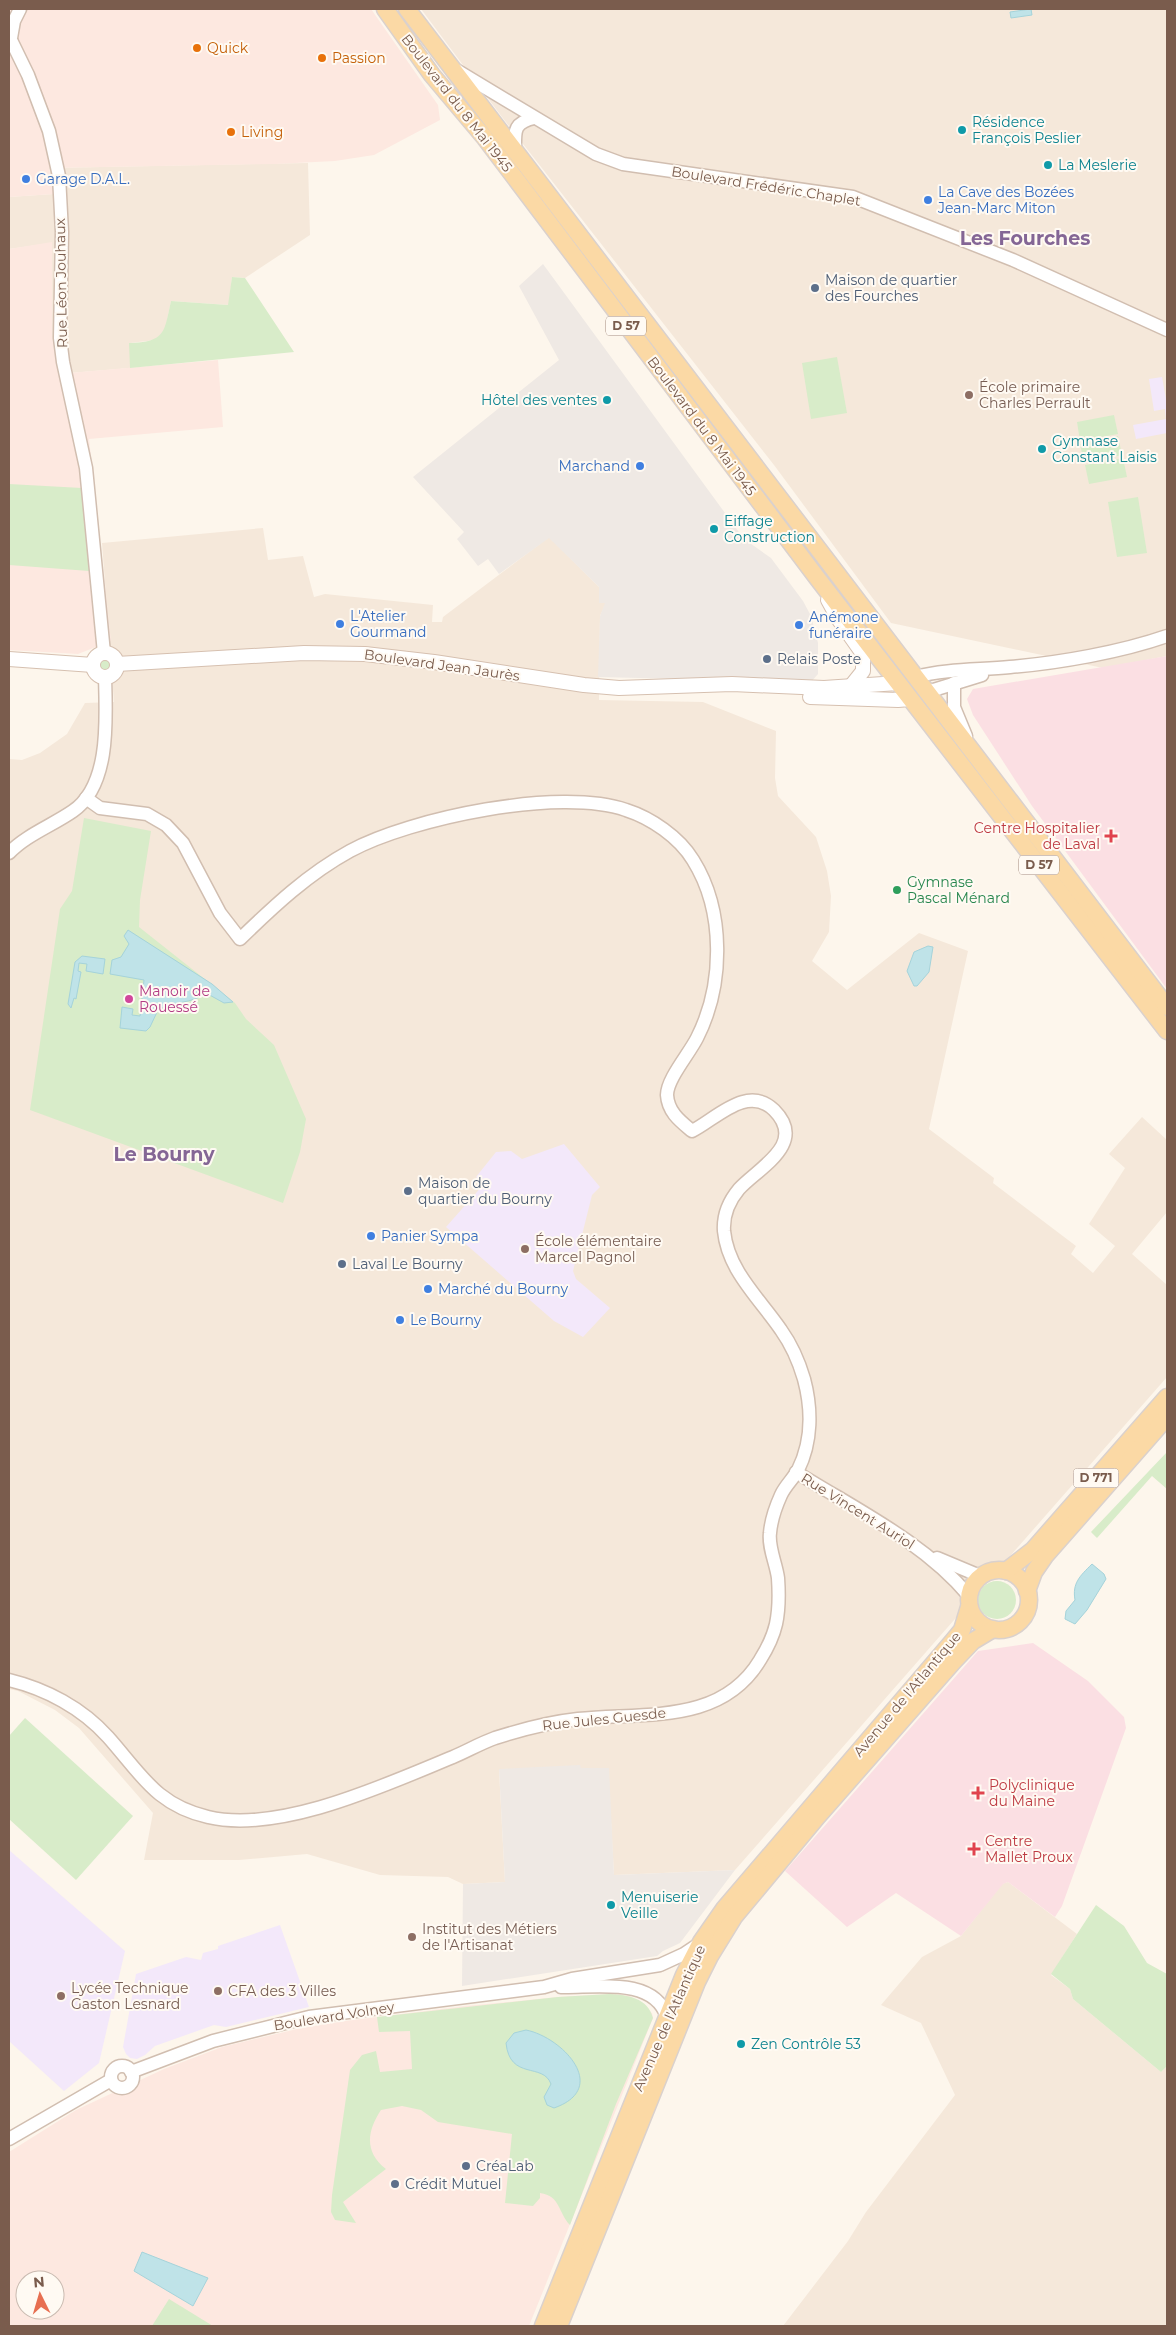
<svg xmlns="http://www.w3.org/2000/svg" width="1176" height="2335" font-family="Montserrat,sans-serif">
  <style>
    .residential { fill: #f5e8da }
    .commercial { fill: #fde8e0; fill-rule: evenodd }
    .industrial { fill: #efe9e4 }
    .education { fill: #f3e8fa }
    .medical { fill: #fbdfe3 }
    .green { fill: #d8ecc9 }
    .water { fill: #bfe3e8; stroke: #a5d3da }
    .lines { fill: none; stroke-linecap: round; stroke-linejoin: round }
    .tertiary-casing { stroke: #d1beb0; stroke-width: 15 }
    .secondary-casing { stroke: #d6c0b0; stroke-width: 16 }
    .primary-casing { stroke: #dad1cd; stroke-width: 19 }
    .tertiary { stroke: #fff; stroke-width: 12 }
    .secondary { stroke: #fff; stroke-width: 14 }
    .primary { stroke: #fbd9a5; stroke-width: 16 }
    .food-dot { fill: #e8710a; stroke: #fffaf3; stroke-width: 2 }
    .culture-dot { fill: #0f9aa8; stroke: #fffaf3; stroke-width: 2 }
    .shop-dot { fill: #3f7fe0; stroke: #fffaf3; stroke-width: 2 }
    .service-dot { fill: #5c6f8a; stroke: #fffaf3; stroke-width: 2 }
    .education-dot { fill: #8d6e63; stroke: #fffaf3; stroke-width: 2 }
    .health-dot { fill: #e0444e; stroke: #fffaf3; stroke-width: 2 }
    .leisure-dot { fill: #2e9e5b; stroke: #fffaf3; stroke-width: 2 }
    .hotel-dot { fill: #d1479c; stroke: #fffaf3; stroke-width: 2 }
    .labels { text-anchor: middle; stroke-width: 4; stroke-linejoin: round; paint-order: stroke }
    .shield { fill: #fffaf3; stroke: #a28b7f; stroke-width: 1 }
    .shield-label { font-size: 12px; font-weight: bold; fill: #7a5c4d }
    .food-label { font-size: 14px; fill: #c56008; stroke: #fffaf3; text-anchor: start }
    .street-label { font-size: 14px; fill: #7a5c4d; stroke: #fffaf3 }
    .culture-label { font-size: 14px; fill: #0d838f; stroke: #fffaf3; text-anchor: start }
    .shop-label { font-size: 14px; fill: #366cbe; stroke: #fffaf3; text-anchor: start }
    .service-label { font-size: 14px; fill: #4e5e75; stroke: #fffaf3; text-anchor: start }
    .education-label { font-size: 14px; fill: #785e54; stroke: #fffaf3; text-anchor: start }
    .health-label { font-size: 14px; fill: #be3a42; stroke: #fffaf3; text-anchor: start }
    .leisure-label { font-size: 14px; fill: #27864d; stroke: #fffaf3; text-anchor: start }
    .hotel-label { font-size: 14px; fill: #b23c85; stroke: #fffaf3; text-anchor: start }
    .district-label { font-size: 19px; font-weight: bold; fill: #846695; stroke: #fffaf3 }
  </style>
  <rect width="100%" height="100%" fill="#fdf6ec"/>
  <g class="residential">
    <polygon points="421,9 1167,9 1167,656 1103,668 891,623 774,465 502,117"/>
    <polygon points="308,163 310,235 245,278 232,277 229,305 171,301 165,331 156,340 130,343 130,368 58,374 52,337 52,243 9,249 9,197 54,194 49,168"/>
    <polygon points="263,528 268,560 303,556 314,597 325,594 433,605 432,622 442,622 443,617 549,537 599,587 599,603 606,603 600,616 599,700 703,702 776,731 775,778 778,796 816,837 827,871 831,896 829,932 812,961 847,990 919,933 968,951 929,1129 994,1178 993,1183 1076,1246 1071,1254 1093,1273 1115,1246 1089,1224 1125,1168 1109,1154 1142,1117 1167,1140 1167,1212 1132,1254 1167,1285 1167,1377 735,1870 614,1875 608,1768 499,1770 505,1882 463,1884 448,1877 380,1875 307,1854 239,1860 144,1860 153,1813 79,1728 55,1710 18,1691 9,1689 9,759 22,760 40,753 67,734 85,703 114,702 102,543"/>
    <polygon points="1008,1882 1077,1934 1051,1975 1070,1989 1073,1999 1161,2072 1167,2066 1167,2326 783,2326 848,2241 866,2212 955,2095 921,2023 881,2005 922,1957 961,1936 1002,1884"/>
  </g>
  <g class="commercial">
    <polygon points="9,9 371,9 438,105 440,120 374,155 335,161 275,164 49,168 54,194 9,197"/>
    <polygon points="52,242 52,337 58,374 218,360 223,427 89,439 111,641 78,654 9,650 9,249"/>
    <path d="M610 1994 629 1995 652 2013 653 2018 529 2326H9V2152L76 2110 164 2069 222 2047 297 2029 345 2021 466 2006 558 1997ZM25 2280H55V2310H25Z"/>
  </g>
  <g class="industrial">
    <polygon points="543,264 744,539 771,558 803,601 811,616 818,643 818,674 811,682 598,677 600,616 605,603 599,603 599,587 549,538 499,574 488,559 478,566 457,539 464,532 413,477 559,360 519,286"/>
    <polygon points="580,1765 581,1768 609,1768 614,1875 735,1870 680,1943 663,1951 657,1956 462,1986 463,1884 505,1882 499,1769"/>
  </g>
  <g class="education">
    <polygon points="1162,377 1167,405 1167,433 1136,439 1133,425 1166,419 1165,409 1154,411 1149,379"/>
    <polygon points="564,1144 600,1187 592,1195 573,1271 576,1279 610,1308 583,1337 554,1321 446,1227 484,1184 476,1177 496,1152 511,1151 522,1159"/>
    <polygon points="9,1850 125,1951 99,2063 64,2091 9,2041"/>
    <polygon points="280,1925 309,2007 226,2027 214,2025 155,2046 145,2055 137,2059 130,2058 126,2054 123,2047 136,1974 186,1957 201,1960 203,1953 218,1949 218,1946"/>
  </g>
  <g class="medical">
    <polygon points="1167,656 1167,989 1032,806 973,715 967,699 973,689"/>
    <polygon points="1033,1643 1088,1681 1124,1717 1126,1728 1062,1906 1055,1917 1008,1882 1003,1884 961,1936 896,1893 847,1927 785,1871 978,1651"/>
  </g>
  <g class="green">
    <path d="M232 277 245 278 294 352 130 368 129 343C166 342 164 332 171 301L228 305Z"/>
    <polygon points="837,357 847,413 811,419 802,363"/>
    <polygon points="1114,415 1118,434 1080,441 1077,422"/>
    <polygon points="1118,436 1122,455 1084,463 1080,444"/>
    <polygon points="1123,458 1127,477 1089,484 1085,465"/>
    <polygon points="9,484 82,488 89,571 9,565"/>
    <polygon points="1138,497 1147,553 1117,557 1108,502"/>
    <circle cx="105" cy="666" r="6"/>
    <polygon points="84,818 151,831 140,900 139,927 235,1003 246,1019 274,1045 306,1119 300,1152 283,1203 30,1110 60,909 72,891"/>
    <polygon points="1167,1452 1167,1489 1152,1476 1097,1538 1091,1532"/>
    <circle cx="997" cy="1600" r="19"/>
    <polygon points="25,1718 133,1816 76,1880 9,1819 9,1736"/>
    <polygon points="1096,1905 1124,1926 1147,1963 1167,1974 1167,2066 1161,2072 1073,1999 1070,1989 1051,1974"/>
    <path d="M610 1994C628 1995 648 1998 653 2018L616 2104 570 2225C558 2213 561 2196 540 2193V2198L533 2206 505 2203 512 2134 438 2122 421 2110 402 2106 381 2110C367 2131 364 2152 386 2169L343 2202 356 2223 335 2220 331 2212 332 2195 350 2070 362 2055 376 2051 380 2072 412 2069 410 2031 379 2032 377 2017 558 1997Z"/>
    <polygon points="169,2299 213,2326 152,2326"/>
  </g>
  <g class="water">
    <polygon points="1031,9 1032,15 1011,18 1010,12"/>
    <path d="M128 930 212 984 233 1002 224 1003 206 993C192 1004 173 1001 158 1010L150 1027 146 1031 120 1028 122 1007 133 1009 132 1015 140 1016 144 980 110 974 112 960 121 957 129 944 124 936Z"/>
    <polygon points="928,946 933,947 929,972 917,986 914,986 907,971 914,952"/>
    <polygon points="82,956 105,959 103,974 86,971 87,964 79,963 78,971 81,972 76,999 74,998 71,1008 68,1004 75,962"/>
    <path d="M1092 1564 1104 1574 1106 1579 1087 1610 1075 1624 1065 1619 1066 1611 1075 1600C1072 1583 1080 1576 1092 1564Z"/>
    <path d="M526 2030C562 2037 611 2088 554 2108L547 2105 544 2097 551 2084C543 2062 510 2081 506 2043L514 2033Z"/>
    <polygon points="142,2252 208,2278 193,2306 134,2271"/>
  </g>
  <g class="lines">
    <g class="tertiary-casing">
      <g id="tertiary">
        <polyline points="9,36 28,75 49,131 59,176 62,232 60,338 63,362 86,468 104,653"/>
        <polyline points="11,38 14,21 20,9"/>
        <polyline points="456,70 596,154 623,164 853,197 1013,260 1167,330"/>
        <path d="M515 150C515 131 513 123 534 118"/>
        <path d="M915 677C946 669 978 670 1010 667 1059 663 1121 652 1167 636"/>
        <polyline points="954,683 954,707 966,736"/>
        <polyline points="927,692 982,675"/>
        <path d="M9 853C26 835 53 825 73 811 111 785 106 717 105 677"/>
        <path d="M796 1472C855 1509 924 1542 969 1596"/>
        <polyline points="937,1558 980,1576"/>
        <path d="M9 1680C46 1689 82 1708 108 1737 141 1774 156 1805 208 1817 280 1834 387 1784 453 1757 467 1751 481 1743 495 1738 523 1729 550 1722 578 1719 644 1712 721 1725 760 1660 767 1649 773 1637 776 1624 779 1610 779 1592 778 1578 776 1563 768 1547 770 1533 771 1521 776 1506 781 1495 785 1486 793 1479 798 1470 812 1442 812 1409 804 1379 799 1362 791 1344 781 1330 760 1299 728 1271 724 1231 723 1216 729 1201 739 1189 758 1168 808 1144 774 1110 747 1084 716 1119 692 1131 680 1121 668 1112 667 1095 667 1079 689 1054 697 1038 724 985 725 911 693 860 679 837 651 818 626 810 560 787 411 818 350 851 308 874 274 906 240 939L220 913 183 843 166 825 147 814 100 808 86 798"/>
        <path d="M561 1987C594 1988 654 1976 667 2017"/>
        <circle cx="122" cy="2077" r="11"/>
        <polyline points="131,2072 213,2041 309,2017 544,1987 572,1979 660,1965 684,1954 699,1944"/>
        <polyline points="9,2139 111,2080"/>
      </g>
    </g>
    <g class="secondary-casing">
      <g id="secondary">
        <polyline points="828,600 839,620 863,654 863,671 851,686"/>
        <circle cx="105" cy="665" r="12"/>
        <polyline points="9,659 93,665"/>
        <polyline points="117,664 304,653 365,654 434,662 584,685 619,688 732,684 824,688 898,683"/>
        <polyline points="810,697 898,700 910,699"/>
      </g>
    </g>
    <g class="primary-casing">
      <g id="primary">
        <polyline points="385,9 432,75 485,138 818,579 1167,1031"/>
        <polyline points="407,9 1167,1007"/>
        <circle cx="999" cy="1600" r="30"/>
        <polyline points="1006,1571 1033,1550 1167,1397"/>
        <polyline points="1027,1591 1034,1572 1045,1556 1167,1417"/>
        <polyline points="543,2326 684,1975 701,1942 724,1909 953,1641 962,1630 969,1607"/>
        <polyline points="559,2326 697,1982 710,1956 734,1917 818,1816 953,1662 973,1641 993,1629"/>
      </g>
    </g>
    <use href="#tertiary" class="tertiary"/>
    <use href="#secondary" class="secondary"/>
    <use href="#primary" class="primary"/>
  </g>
  <g class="food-dot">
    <circle cx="197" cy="48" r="5"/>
    <circle cx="322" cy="58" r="5"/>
    <circle cx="231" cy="132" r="5"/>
  </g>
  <g class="culture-dot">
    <circle cx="962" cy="130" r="5"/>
    <circle cx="1048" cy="165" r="5"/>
    <circle cx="607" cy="400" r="5"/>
    <circle cx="1042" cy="449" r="5"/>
    <circle cx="714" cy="529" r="5"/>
    <circle cx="611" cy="1905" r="5"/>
    <circle cx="741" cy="2044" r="5"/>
  </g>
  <g class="shop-dot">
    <circle cx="26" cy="179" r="5"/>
    <circle cx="928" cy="200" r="5"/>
    <circle cx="640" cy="466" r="5"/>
    <circle cx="340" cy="624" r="5"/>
    <circle cx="799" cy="625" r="5"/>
    <circle cx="371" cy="1236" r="5"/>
    <circle cx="428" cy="1289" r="5"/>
    <circle cx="400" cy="1320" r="5"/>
  </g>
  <g class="service-dot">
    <circle cx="815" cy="288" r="5"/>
    <circle cx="767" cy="659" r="5"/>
    <circle cx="408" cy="1191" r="5"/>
    <circle cx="342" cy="1264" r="5"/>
    <circle cx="466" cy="2166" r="5"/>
    <circle cx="395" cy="2184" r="5"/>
  </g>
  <g class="education-dot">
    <circle cx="969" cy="395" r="5"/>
    <circle cx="525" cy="1249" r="5"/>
    <circle cx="412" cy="1937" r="5"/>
    <circle cx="218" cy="1991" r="5"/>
    <circle cx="61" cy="1996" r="5"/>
  </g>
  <g class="health-dot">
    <path d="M1108.5 828.5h5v5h5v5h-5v5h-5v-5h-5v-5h5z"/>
    <path d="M975.5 1785.5h5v5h5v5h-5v5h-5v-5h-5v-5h5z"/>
    <path d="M971.5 1841.5h5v5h5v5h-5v5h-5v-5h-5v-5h5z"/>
  </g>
  <circle class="leisure-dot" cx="897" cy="890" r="5"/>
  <circle class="hotel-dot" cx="129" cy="999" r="5"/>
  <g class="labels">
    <g class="shield">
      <rect x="606" y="316.5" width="40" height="19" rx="4"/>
      <rect x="1019" y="855.5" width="40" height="19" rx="4"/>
      <rect x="1073.5" y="1468.5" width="45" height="19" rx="4"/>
    </g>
    <g class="shield-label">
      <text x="626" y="330">D 57</text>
      <text x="1039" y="869">D 57</text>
      <text x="1096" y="1482">D 771</text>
    </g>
    <g class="food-label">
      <text x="207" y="53">Quick</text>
      <text x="332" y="63">Passion</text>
      <text x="241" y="137">Living</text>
    </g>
    <g class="street-label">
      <text transform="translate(457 103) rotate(52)" y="5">Boulevard du 8 Mai 1945</text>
      <text transform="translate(766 186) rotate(9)" y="5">Boulevard Frédéric Chaplet</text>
      <text transform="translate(61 283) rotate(-91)" y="5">Rue Léon Jouhaux</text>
      <text transform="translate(702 426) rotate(53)" y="5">Boulevard du 8 Mai 1945</text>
      <text transform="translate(442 665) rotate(8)" y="5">Boulevard Jean Jaurès</text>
      <text transform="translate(858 1511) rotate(32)" y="5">Rue Vincent Auriol</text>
      <text transform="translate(907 1694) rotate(-50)" y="5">Avenue de l'Atlantique</text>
      <text transform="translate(604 1719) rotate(-6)" y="5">Rue Jules Guesde</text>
      <text transform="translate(334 2016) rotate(-9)" y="5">Boulevard Volney</text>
      <text transform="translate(669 2018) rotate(-66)" y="5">Avenue de l'Atlantique</text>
    </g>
    <g class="culture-label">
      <text x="972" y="127">Résidence<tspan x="972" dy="16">François Peslier</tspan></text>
      <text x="1058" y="170">La Meslerie</text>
      <text x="597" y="405" text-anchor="end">Hôtel des ventes</text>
      <text x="1052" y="446">Gymnase<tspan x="1052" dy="16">Constant Laisis</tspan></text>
      <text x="724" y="526">Eiffage<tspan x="724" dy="16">Construction</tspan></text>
      <text x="621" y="1902">Menuiserie<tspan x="621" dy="16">Veille</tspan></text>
      <text x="751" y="2049">Zen Contrôle 53</text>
    </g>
    <g class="shop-label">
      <text x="36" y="184">Garage D.A.L.</text>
      <text x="938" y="197">La Cave des Bozées<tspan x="938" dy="16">Jean-Marc Miton</tspan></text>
      <text x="630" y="471" text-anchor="end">Marchand</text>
      <text x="350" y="621">L'Atelier<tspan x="350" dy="16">Gourmand</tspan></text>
      <text x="809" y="622">Anémone<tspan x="809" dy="16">funéraire</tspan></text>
      <text x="381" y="1241">Panier Sympa</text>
      <text x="438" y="1294">Marché du Bourny</text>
      <text x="410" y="1325">Le Bourny</text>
    </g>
    <g class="service-label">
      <text x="825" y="285">Maison de quartier<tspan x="825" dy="16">des Fourches</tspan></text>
      <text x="777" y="664">Relais Poste</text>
      <text x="418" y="1188">Maison de<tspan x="418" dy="16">quartier du Bourny</tspan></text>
      <text x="352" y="1269">Laval Le Bourny</text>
      <text x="476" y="2171">CréaLab</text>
      <text x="405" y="2189">Crédit Mutuel</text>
    </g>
    <g class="education-label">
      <text x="979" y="392">École primaire<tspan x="979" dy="16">Charles Perrault</tspan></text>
      <text x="535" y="1246">École élémentaire<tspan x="535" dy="16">Marcel Pagnol</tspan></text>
      <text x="422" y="1934">Institut des Métiers<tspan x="422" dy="16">de l'Artisanat</tspan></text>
      <text x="71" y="1993">Lycée Technique<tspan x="71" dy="16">Gaston Lesnard</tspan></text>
      <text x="228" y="1996">CFA des 3 Villes</text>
    </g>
    <g class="health-label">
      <text x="1100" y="833" text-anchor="end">Centre Hospitalier<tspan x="1100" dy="16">de Laval</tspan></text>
      <text x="989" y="1790">Polyclinique<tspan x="989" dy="16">du Maine</tspan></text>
      <text x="985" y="1846">Centre<tspan x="985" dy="16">Mallet Proux</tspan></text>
    </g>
    <g class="leisure-label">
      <text x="907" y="887">Gymnase<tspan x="907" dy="16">Pascal Ménard</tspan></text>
    </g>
    <g class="hotel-label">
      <text x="139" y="996">Manoir de<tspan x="139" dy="16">Rouessé</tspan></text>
    </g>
    <g class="district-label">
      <text x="1025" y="245">Les Fourches</text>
      <text x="164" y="1161">Le Bourny</text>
    </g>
  </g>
  <rect width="1176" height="2335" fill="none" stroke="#7a5c4d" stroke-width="20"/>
  <g transform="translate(40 2295) rotate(355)"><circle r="24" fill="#fffaf3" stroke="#cabbb1"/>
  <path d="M0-4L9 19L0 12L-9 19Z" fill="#e76f51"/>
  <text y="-8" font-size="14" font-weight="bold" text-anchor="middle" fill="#7a5c4d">N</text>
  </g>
</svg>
